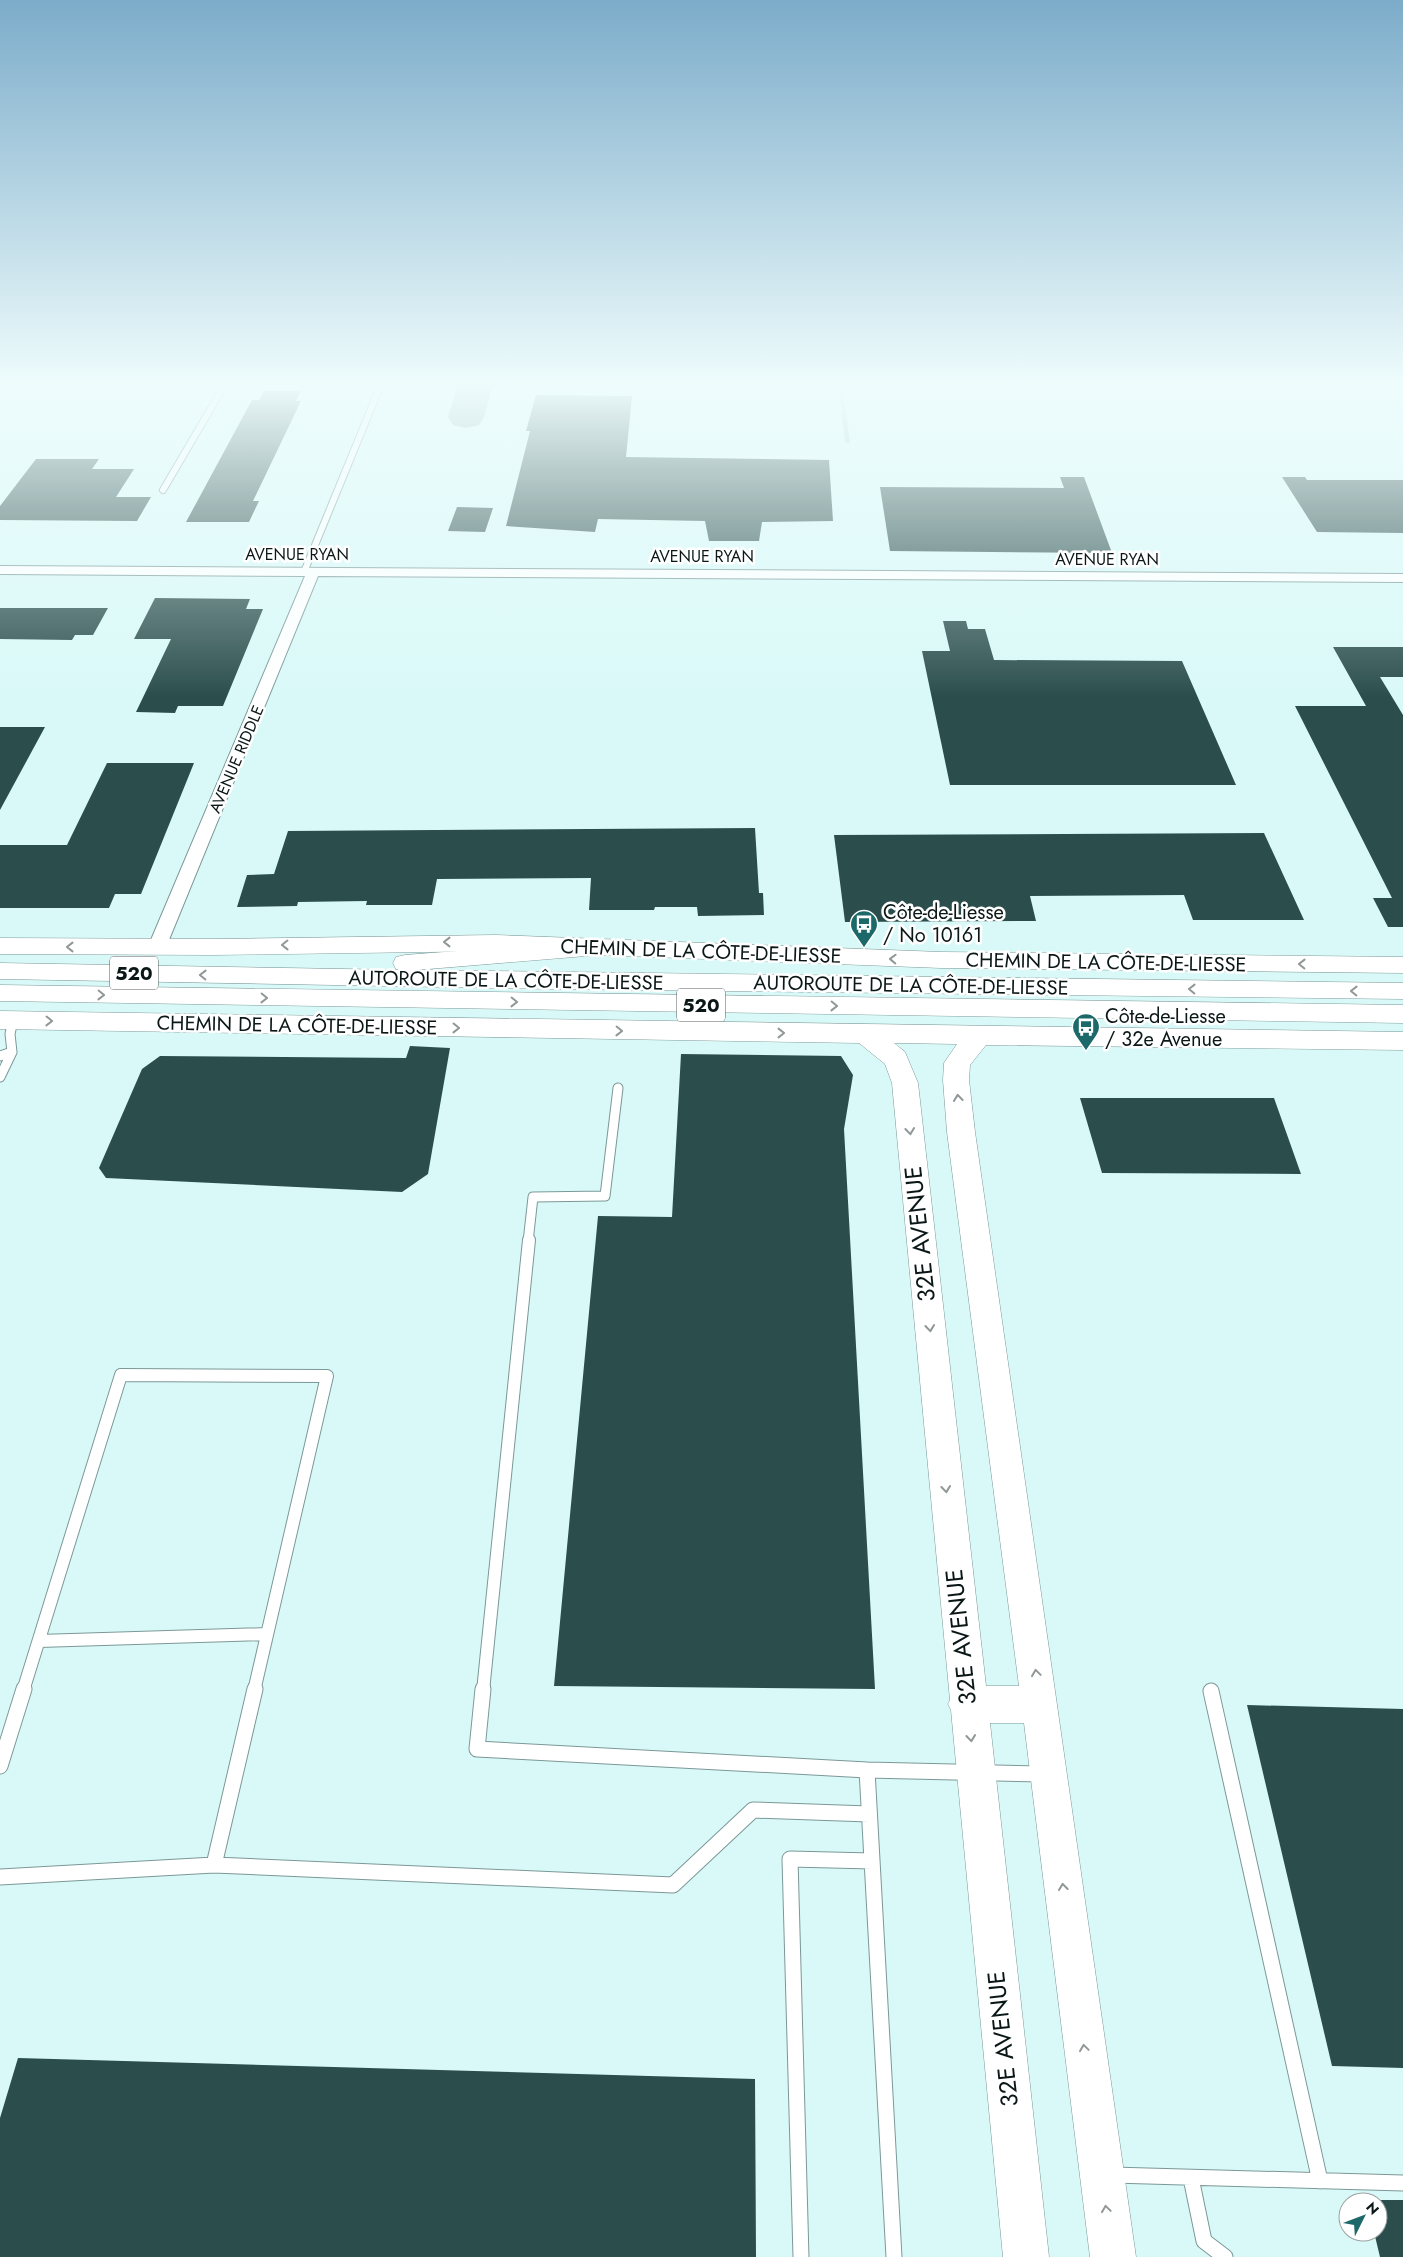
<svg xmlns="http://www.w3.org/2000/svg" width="1403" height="2257" font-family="Jost,sans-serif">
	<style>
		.green { fill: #b7d3d3 }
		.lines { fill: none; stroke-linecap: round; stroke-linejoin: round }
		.taxiway { fill: #8ba4a3; fill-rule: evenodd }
		.building { fill: #2b4e4d }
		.lane-far3-casing { stroke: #7b9897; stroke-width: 8 }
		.lane-far2-casing { stroke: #7b9897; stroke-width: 11 }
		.lane-far1-casing { stroke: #7b9897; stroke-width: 14 }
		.lane-casing { stroke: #7b9897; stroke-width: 17 }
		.street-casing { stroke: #7b9897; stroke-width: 2 }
		.secondary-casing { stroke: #7b9897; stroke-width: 1 }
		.highway-casing { stroke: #7b9897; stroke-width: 1 }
		.lane-far3 { stroke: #fff; stroke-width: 6 }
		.lane-far2 { stroke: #fff; stroke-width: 9 }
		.lane-far1 { stroke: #fff; stroke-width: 12 }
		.lane { stroke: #fff; stroke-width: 15 }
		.street { fill: #fff; fill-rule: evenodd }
		.secondary { fill: #fff; fill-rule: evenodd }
		.highway { fill: #fff; fill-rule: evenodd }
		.oneway { stroke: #919797 }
		.labels { text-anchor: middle; stroke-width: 5; stroke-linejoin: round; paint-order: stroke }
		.far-street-label { font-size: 16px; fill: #0b1717; stroke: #fff }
		.shield { fill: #fff; stroke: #545d5d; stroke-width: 1 }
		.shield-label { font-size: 19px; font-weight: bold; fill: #0b1717 }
		.poi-label { font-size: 20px; fill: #0b1717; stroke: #fff; text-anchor: start }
		.street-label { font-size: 20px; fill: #0b1717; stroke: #fff }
		.near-street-label { font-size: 24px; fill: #0b1717; stroke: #fff }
	</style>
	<rect width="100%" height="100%" fill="#d9f9f8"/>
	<path class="green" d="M838,381H842L850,443H845Z"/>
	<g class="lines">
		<path class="taxiway" d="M459,381H494L484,417L479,425L466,428L453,425L448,417Z"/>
	</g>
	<path class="building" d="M264,391H301L296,401H301L253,501H259L249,522H186L252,400H259Z
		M536,395L632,396L626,457L829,460L833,521L762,522L759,541H709L705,521L598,519L595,532L506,526L530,431H526Z
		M36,459H99L92,469H134L116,497H151L137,521L0,520V506Z
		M1060,477H1084L1112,553L890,551L880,487L1064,488Z
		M1282,477H1305L1307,480H1403V533L1317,532Z
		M457,507L493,508L485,532L448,531Z
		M155,598L250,599L246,609H263L223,706H178L175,713L136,712L171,639H134Z
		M0,608H108L93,635H75L72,640L0,639Z
		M943,621H966L968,629H985L994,660L1182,661L1236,785H950L922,651H950Z
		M1333,647H1403V677H1380L1403,715V927H1388L1373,898H1392L1295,706H1366Z
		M0,727H45L0,810Z
		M107,763H194L141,894H115L109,908H0V845H67Z
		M755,828L759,893H763L764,915L698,916L697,907H655L654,910H589L591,878L437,879L432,905H366L367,901L298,902L297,906L237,907L247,875L274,874L288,831Z
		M1264,833L1304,920H1193L1184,895L1030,896L1036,921L845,922L834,835Z
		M410,1046L450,1048L428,1174L402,1192L106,1178L99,1168L142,1069L160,1056L406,1058Z
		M681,1054L841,1056L853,1075L844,1129L875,1689L554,1686L598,1216L672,1217Z
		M1080,1098H1274L1301,1174L1102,1173Z
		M1247,1705L1403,1709V2068L1332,2066Z
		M18,2058L755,2079L756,2257H0V2118Z
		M1366,2200H1403V2257H1380L1374,2232H1378V2202H1366Z"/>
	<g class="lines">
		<g class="lane-far3-casing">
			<path id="lane-far3" d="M163,490L227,381
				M304,572L382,382L314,381"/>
		</g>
		<g class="lane-far2-casing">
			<path id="lane-far2" d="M0,1056L12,1052L10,1034L13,1020
				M0,1077L12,1052
				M528,1242L533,1197L605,1196L618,1088"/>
		</g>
		<g class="lane-far1-casing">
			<path id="lane-far1" d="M39,1641L267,1634
				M23,1691L121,1375L327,1376L254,1691
				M483,1691L529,1240"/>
		</g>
		<g class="lane-casing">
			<path id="lane" d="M483,1689L477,1749L867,1770
				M1211,1691L1320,2181
				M0,1766L24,1689
				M214,1865L255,1689
				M0,1877L214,1865L673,1885L753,1810L869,1814
				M1112,2175L1403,2183
				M1191,2178L1204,2241L1225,2257
				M801,2257L790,1859L872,1861
				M894,2257L867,1770L1043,1774"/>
		</g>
		<g class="street-casing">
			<path id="street" d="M0,566L1403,574V582L318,576L166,947L163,951H151L148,947L305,576L0,574Z"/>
		</g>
		<g class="secondary-casing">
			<path id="secondary" d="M496,935L941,952L1403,957V973L941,968L496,951L213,955L0,954V938L213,939Z
				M0,1011L1403,1032V1050L986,1045L970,1065L969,1080L975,1132L1136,2257H1090L1024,1723H990L1049,2257H1003L951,1710L948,1704L950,1700L892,1083L885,1064L859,1043L0,1029ZM894,1043L957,1044L944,1063L943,1080L947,1132L1019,1686H986L918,1083L905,1052Z"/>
		</g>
		<g class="highway-casing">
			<path id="highway" d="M601,940L610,942L613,948L610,954L416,970L1403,983V999L555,989L0,979V963L401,970L396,969L393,963L396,957L405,955Z
				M0,985L1403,1005V1023L0,1001Z"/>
		</g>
		<use href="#lane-far3" class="lane-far3"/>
		<use href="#lane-far2" class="lane-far2"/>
		<use href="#lane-far1" class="lane-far1"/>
		<use href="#lane" class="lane"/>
		<use href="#street" class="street"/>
		<use href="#secondary" class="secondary"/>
		<use href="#highway" class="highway"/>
	</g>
	<defs><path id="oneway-chevron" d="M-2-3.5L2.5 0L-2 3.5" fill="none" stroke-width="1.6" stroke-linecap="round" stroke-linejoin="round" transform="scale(1.25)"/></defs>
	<g class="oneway">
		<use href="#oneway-chevron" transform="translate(447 942) rotate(-180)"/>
		<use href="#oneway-chevron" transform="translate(285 945) rotate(179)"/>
		<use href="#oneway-chevron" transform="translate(70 947) rotate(180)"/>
		<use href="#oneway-chevron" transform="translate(893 959) rotate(-178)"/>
		<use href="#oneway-chevron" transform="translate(1302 964) rotate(-179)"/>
		<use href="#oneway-chevron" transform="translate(203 975) rotate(-179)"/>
		<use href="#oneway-chevron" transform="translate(1192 989) rotate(-179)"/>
		<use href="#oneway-chevron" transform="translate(1354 991) rotate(-179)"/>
		<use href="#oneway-chevron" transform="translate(101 995) rotate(1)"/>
		<use href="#oneway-chevron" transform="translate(264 998) rotate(1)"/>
		<use href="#oneway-chevron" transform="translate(514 1002) rotate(1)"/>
		<use href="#oneway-chevron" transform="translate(834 1006) rotate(1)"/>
		<use href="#oneway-chevron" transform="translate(49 1021) rotate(1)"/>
		<use href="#oneway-chevron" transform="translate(456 1028) rotate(1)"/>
		<use href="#oneway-chevron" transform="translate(619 1031) rotate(1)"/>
		<use href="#oneway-chevron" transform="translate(781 1033)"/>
		<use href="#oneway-chevron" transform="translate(958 1098) rotate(-96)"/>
		<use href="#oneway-chevron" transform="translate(910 1131) rotate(84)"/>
		<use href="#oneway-chevron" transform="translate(930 1328) rotate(84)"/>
		<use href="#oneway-chevron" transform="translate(946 1489) rotate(84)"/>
		<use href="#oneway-chevron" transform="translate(1036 1673) rotate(-98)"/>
		<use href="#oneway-chevron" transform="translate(971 1738) rotate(84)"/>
		<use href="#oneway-chevron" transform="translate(1063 1887) rotate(-97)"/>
		<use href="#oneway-chevron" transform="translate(1084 2048) rotate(-98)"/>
		<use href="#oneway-chevron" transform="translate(1106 2209) rotate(-98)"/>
	</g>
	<linearGradient id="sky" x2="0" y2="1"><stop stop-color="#7cacca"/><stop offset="0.55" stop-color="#eefcfc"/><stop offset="1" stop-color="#eefcfc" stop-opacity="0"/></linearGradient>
	<rect width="1403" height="697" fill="url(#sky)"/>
	<defs>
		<g id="bus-pin" transform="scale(1.4375)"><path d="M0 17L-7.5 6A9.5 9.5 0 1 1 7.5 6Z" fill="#1c6969" stroke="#fff"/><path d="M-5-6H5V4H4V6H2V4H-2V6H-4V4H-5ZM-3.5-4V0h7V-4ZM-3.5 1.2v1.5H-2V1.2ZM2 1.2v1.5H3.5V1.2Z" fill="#fff"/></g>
	</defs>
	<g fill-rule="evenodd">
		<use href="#bus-pin" x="864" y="924"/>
		<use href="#bus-pin" x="1086" y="1027"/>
	</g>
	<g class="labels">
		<g class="far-street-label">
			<text x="297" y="560">AVENUE RYAN</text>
			<text x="702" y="562">AVENUE RYAN</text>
			<text x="1107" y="565">AVENUE RYAN</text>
			<text transform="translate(236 759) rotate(-67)" y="6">AVENUE RIDDLE</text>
		</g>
		<g class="shield">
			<rect x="110" y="956.5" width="48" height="33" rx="4"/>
			<rect x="677" y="988.5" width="48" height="33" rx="4"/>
		</g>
		<g class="shield-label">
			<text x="134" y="980">520</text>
			<text x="701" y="1012">520</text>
		</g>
		<g class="poi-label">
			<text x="883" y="919">Côte-de-Liesse<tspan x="883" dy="23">/ No 10161</tspan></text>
			<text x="1105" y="1023">Côte-de-Liesse<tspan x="1105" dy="23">/ 32e Avenue</tspan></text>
		</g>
		<g class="street-label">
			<text transform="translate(701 951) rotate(2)" y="7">CHEMIN DE LA CÔTE-DE-LIESSE</text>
			<text transform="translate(1106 962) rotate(1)" y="7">CHEMIN DE LA CÔTE-DE-LIESSE</text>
			<text transform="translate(506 980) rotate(1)" y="7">AUTOROUTE DE LA CÔTE-DE-LIESSE</text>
			<text transform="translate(911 985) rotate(1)" y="7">AUTOROUTE DE LA CÔTE-DE-LIESSE</text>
			<text transform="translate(297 1025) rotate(1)" y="7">CHEMIN DE LA CÔTE-DE-LIESSE</text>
		</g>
		<g class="near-street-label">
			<text transform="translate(920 1234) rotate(-96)" y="8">32E AVENUE</text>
			<text transform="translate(961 1637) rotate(-96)" y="8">32E AVENUE</text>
			<text transform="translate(1003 2039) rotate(-96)" y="8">32E AVENUE</text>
		</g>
	</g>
	<g transform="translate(1363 2217) rotate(48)"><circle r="24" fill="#ffffff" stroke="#9da2a2"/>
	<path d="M0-4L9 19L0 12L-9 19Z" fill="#1c6969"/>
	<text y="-8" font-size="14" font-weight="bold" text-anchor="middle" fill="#0b1717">N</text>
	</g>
</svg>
